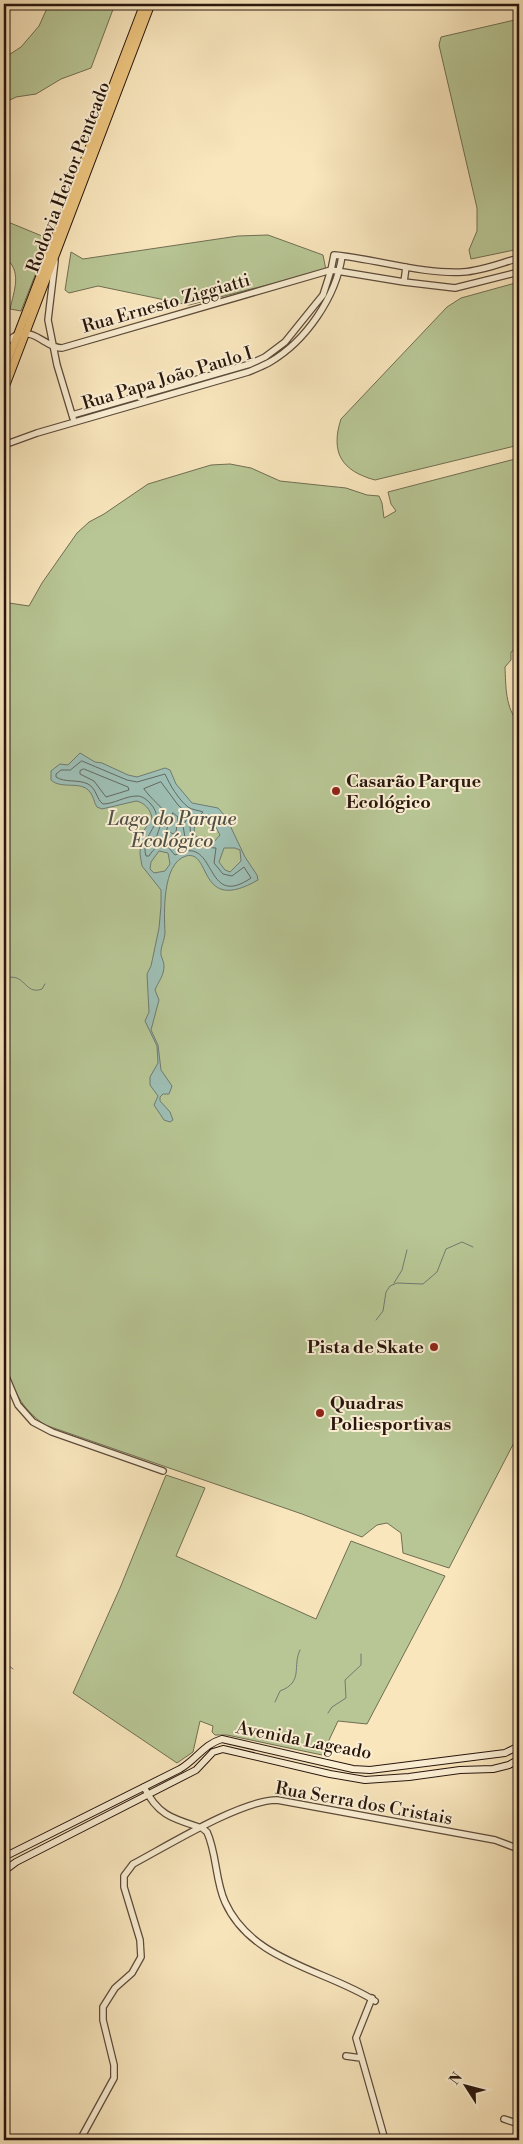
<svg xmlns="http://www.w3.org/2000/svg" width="523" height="2144" font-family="'Libre Bodoni',serif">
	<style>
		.green { fill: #b8c695; stroke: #706e52 }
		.water { fill: #9ebfb5; stroke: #6f7b72; fill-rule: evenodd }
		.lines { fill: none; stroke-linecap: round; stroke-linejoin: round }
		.shore { stroke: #636a62; stroke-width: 1 }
		.stream { stroke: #6f7b72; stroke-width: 1 }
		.tertiary-casing { stroke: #5c4a3a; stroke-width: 8 }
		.secondary-casing { stroke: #28160e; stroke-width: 8 }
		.primary-casing { stroke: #28160e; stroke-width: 9 }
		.tertiary { stroke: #fbefd4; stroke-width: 5.5 }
		.secondary { stroke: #fbefd4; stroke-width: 6 }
		.primary { stroke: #ecc37e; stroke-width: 7 }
		.poi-dot { fill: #8f2418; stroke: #fbefd4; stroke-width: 2 }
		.labels { text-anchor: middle; stroke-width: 4; stroke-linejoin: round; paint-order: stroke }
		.street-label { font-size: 18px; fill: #28160e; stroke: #fbefd4 }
		.poi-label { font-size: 18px; font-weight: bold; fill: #28160e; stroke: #fbefd4; text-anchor: start }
		.water-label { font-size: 19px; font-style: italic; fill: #515148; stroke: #fbefd4 }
	</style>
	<rect width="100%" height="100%" fill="#f9e6bd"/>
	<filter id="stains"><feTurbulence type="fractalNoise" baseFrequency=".004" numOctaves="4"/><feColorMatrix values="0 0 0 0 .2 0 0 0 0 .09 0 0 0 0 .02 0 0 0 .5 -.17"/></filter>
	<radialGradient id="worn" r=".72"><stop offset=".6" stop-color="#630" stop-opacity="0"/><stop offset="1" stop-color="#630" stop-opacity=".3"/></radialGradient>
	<path class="green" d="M49,4H115L91,68L61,79L36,94L16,97L4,103V58L21,47L39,26Z
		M519,19V249L471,259L469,250L477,231V208L439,45L441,37Z
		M8,222L42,236L47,245L21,311L10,309C14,291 23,270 4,257V226Z
		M268,235L323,255L326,270L189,305L98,286L69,293L65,290L71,252L83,259L238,236Z
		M519,282V445L375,480C342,471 330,453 341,419L447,307L461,298Z
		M519,458V646L511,652V660L505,667C506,687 505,707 519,724V1433L449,1568L403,1553L401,1533L387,1523L377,1525L362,1537L302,1514L45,1425C19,1407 15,1391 4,1363V609L9,603L29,606L42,583L77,533L89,522L104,514L148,484L211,465L230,464L251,468L280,481L346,488L367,495L379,496L382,503L384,518L396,511L391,504L388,492Z
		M166,1475L205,1488L176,1556L316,1619L351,1541L445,1576L367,1724L338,1721L322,1755L227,1735H215L212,1732L213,1726L200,1721L193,1752L177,1763L73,1693L120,1588Z"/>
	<path class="water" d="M80,753L95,762L102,763L128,775L137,777L165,768L170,770L176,784L192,803L218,808L226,817L245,857L257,875L258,880C197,915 212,849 186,856C162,863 164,914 165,932C165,940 160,947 161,955C162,959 164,962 164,966C164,976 158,982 155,990L159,1000L151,1030L158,1045L161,1070L172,1086L169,1094H163L160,1097V1101L170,1112L173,1120L170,1122L164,1120L154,1105L158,1096L150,1085V1077L158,1063L157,1046L145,1021L149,1012L147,974L151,966L159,928L161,906V890L142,866L140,854L141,835L152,818C151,810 144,802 136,801L102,809L97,807C94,803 94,797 90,792C81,780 62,790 51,780V771L60,764L68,765ZM209,820L214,824L220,835L213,843L204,842L195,835L194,828L202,821ZM224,848H235L240,850L241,861L230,872L225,870L219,862ZM159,851L168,853L170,864L165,871L154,873L150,869L151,862Z"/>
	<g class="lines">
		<path class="shore" d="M82,761L127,780L137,782L165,774C170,785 178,799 188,807C192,810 198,810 203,812L190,826L191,839L202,847L216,848L214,863L223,874L232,876L244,867L251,878C207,908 216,846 186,851C183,851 179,854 175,855L168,847C159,844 154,848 149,856H146C139,833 169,824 150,803C146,799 142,796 137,796C125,796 114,804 103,804C96,799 97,789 88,784C78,779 65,783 56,777V774L61,770H70Z
			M84,769L128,787L129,790L106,797L94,781L80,774V771Z
			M161,782L178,805L189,815L183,826L186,843L179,847L169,840L156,838C169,802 163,814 144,789Z
			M173,813L178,817L176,832L173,834L167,830Z"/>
		<path class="stream" d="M4,979C25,970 24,996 42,989L45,984
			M394,1283L402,1270L407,1250
			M376,1320L383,1311L386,1292L390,1286L397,1283L423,1284L437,1272L446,1249L462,1242L473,1247
			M4,1662L13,1669
			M275,1702L280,1691C304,1682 292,1666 300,1650
			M328,1713L332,1707L346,1698L345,1680L361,1665V1654"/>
		<g class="tertiary-casing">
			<path id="tertiary" d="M55,261L48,320L57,365L73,418
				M404,282L406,267
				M4,344C8,341 12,337 17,335C35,328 46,348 62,348L331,270L404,282L455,288L519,272
				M72,415L250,364L265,357L285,342L310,311L323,295L331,270L334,255C377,259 420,274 463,272C482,271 501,263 519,258
				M4,445L37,433L248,372C255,369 263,366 270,362C306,341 336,297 342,256
				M4,1372L18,1405L33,1422L52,1432L163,1471
				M144,1787C158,1816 174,1819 202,1828L207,1832C217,1854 215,1880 225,1902C252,1962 325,1969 375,2001
				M372,1998L356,2038L385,2140
				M346,2056L361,2058
				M504,2119L519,2124
				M80,2140L114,2078V2065L103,2020V2007L115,1988L132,1973L141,1957L140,1940L124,1887V1876L133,1864C167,1846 241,1800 277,1800L495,1840L519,1849"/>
		</g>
		<g class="secondary-casing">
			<path id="secondary" d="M4,1857L180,1769C196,1760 204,1744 222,1739L353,1769L370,1770L505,1753L519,1746
				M4,1871L16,1862L196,1770L213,1752L223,1749L330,1774L365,1780L409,1777L460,1770L493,1769L509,1765L519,1759"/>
		</g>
		<g class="primary-casing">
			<path id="primary" d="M4,370L144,4
				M4,390L151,4"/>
		</g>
		<use href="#tertiary" class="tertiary"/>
		<use href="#secondary" class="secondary"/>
		<use href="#primary" class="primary"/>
	</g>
	<g class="poi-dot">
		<circle cx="336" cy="791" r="5"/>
		<circle cx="434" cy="1347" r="5"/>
		<circle cx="320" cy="1413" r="5"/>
	</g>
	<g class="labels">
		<g class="street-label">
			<text transform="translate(68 177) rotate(-69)" y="6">Rodovia Heitor Penteado</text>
			<text transform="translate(166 303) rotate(-16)" y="6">Rua Ernesto Ziggiatti</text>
			<text transform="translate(167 378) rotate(-17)" y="6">Rua Papa João Paulo I</text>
			<text transform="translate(304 1740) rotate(11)" y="6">Avenida Lageado</text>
			<text transform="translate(364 1803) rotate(10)" y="6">Rua Serra dos Cristais</text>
		</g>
		<g class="poi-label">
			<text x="346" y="787">Casarão Parque<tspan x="346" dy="21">Ecológico</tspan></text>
			<text x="424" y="1353" text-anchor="end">Pista de Skate</text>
			<text x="330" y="1409">Quadras<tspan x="330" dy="21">Poliesportivas</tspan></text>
		</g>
		<g class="water-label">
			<text x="172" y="825">Lago do Parque<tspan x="172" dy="22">Ecológico</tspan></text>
		</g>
	</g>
	<rect width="523" height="2144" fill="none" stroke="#f9e6bd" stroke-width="20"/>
	<rect x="5" y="5" width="513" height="2134" fill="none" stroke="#28160e" stroke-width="2.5"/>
	<rect x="10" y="10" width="503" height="2124" fill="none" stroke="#28160e"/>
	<g transform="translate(466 2086) rotate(306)" stroke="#fbefd4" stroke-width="4" paint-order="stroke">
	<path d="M0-4L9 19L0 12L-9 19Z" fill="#28160e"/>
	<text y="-8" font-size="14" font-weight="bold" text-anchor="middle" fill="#28160e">N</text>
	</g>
	<rect width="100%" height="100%" filter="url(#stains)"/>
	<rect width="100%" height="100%" fill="url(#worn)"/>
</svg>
